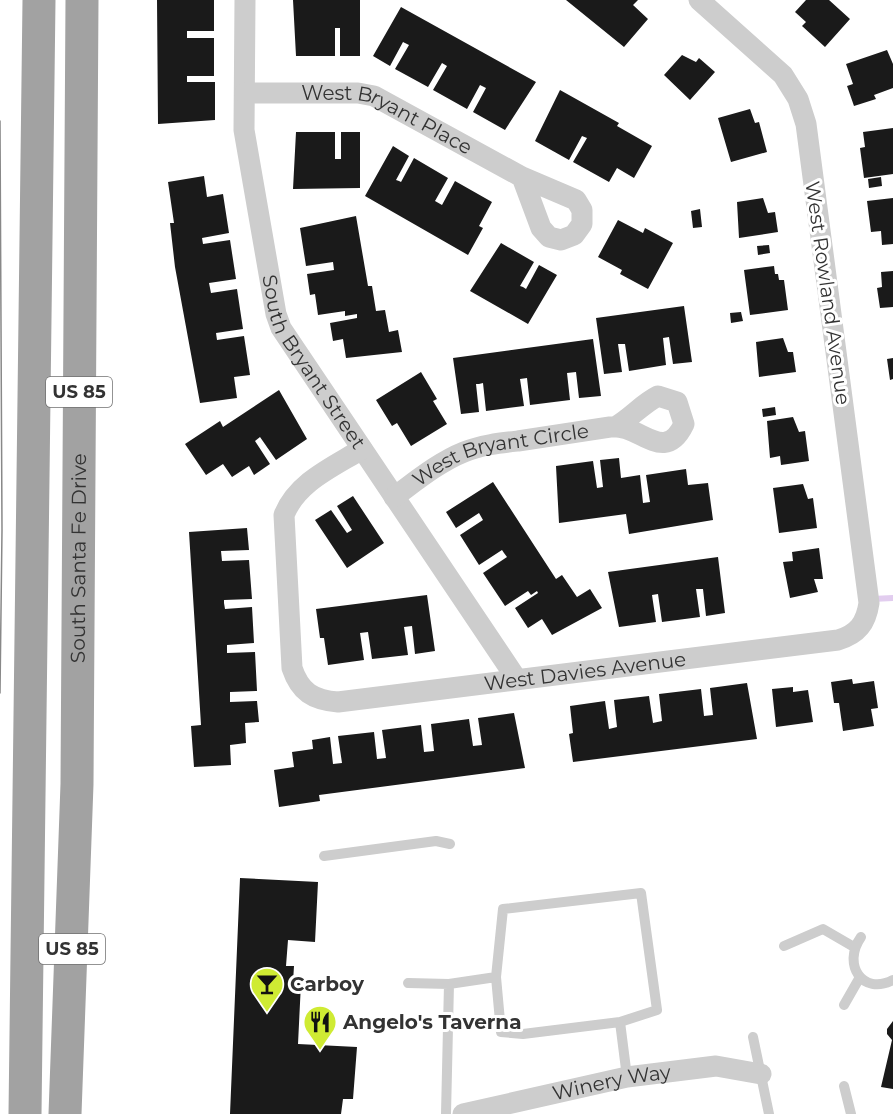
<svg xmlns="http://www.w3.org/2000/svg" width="893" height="1114" font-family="Montserrat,sans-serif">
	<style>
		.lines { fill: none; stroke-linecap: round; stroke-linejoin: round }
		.stream { stroke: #e2cdef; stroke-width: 6 }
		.building { fill: #1a1a1a }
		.service { stroke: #cdcdcd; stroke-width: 10 }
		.minor { stroke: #cdcdcd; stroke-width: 21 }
		.trunk { stroke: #a2a2a2; stroke-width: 33 }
		.tram { stroke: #888; stroke-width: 1.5 }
		.labels { text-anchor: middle; stroke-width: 6; stroke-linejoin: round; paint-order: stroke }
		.shield { fill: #fff; stroke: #707070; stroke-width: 1.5 }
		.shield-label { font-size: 18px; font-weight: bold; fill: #333 }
		.street-label { font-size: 20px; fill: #333; stroke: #fff }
		.poi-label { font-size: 20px; font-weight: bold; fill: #333; stroke: #fff; text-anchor: start }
	</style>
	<rect width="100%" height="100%" fill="#fff"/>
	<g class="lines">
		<path class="stream" d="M872,599L893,598"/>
	</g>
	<path class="building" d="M157,0H214V31H187V38H214V76H187V82H215V120L158,124Z
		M293,0H360V56H340V28H335V56H296Z
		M566,0H638L633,5L648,19L624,47Z
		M806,0H829L850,19L825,47L802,26L806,22L795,12Z
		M401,7L536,82L505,130L473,112L486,88L480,85L467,109L433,90L447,66L442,63L428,87L395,69L409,45L403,42L390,66L373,56Z
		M887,50L893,64V88L874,95L876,99L854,106L847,86L853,84L846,64Z
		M682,55L696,62L699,58L715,72L690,100L664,75Z
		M560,90L619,123L617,126L652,146L634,178L617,168L609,182L573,162L587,138L582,136L569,160L535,141Z
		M750,109L755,123L759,122L767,152L731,162L718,118Z
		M893,128V174L864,178L860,148L865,147L863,132Z
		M296,132H335V159H341V132H360V188L293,189Z
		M393,146L409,156L396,180L399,181L401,182L414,158L448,178L435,201L442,205L455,181L492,202L479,226L483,228L468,255L365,196Z
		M204,176L207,197L223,194L229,233L202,238L203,244L230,240L236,279L209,283L211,293L237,289L243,329L216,333L217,340L244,336L250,375L234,377L237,398L200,403L175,267L170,223H174L168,182Z
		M881,177L882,186L869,188L868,179Z
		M763,198L768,213L775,212L778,232L739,238L737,202Z
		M893,198V244L882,245L881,231L871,232L867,201Z
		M700,209L702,227L693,228L691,211Z
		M356,216L368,286H372L376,311L385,310L389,332L398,330L402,352L346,358L343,339L333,341L330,323L357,318V314L345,316V311L318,315L315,294L310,295L307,274L334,270L333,262L306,266L300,228Z
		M618,220L643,233L645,228L673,243L648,289L620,274L622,270L598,257Z
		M501,243L534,262L520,286L523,287L526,289L539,265L557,275L528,324L470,291Z
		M769,245L770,253L758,255L757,246Z
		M774,266L775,274H778L779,280H784L788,310L750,315L744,270Z
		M893,271V307L880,308L877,288L882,287L881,272Z
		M684,306L692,362L673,364L669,337L663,338L666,365L629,371L625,344H618L622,372L604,374L596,318Z
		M741,312L743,321L731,323L730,313Z
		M783,338L788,352H793L796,372L759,377L756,342Z
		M593,339L601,396L579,398L576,372L567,373L570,400L530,405L527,378L520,379L524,406L486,411L483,383L479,384H476L479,412L461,414L453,358Z
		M893,358V379L890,380L887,359Z
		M421,372L437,399L433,401L447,424L411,446L397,423L392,426L376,400Z
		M279,390L307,439L276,460L260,437L255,441L270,464L254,475L249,466L232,477L223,464L206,475L185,444L220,421L223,427Z
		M775,407L776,415L763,417L762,409Z
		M793,417L799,432L805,431L809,461L781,465L780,456L770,458L767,421Z
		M619,458L621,478L640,475L643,503L650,502L646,475L686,469L688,485L708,483L713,520L629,534L626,514L559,523L556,466L593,461L597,488L603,487L600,460Z
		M493,482L556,579L562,575L577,597L590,589L602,608L552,635L542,619L528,628L515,608L538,593L537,591L531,595L528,591L505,606L483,573L507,557L504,553L502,550L479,565L460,535L483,520L479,513L456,528L446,512Z
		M803,484L808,499L813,498L817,528L779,533L773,488Z
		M353,496L384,543L347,568L315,520L331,510L347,533L352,530L337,506Z
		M247,528L249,550L221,551L222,561L249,560L252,599L224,600V603L225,609L252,607L254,643L227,645V653L255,652L257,691L230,692V702L257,701L259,722L245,723L246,743L230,745L231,765L194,767L191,726L201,725L189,532Z
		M819,548L823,579H814L818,592L790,598L783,562L793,561L792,552Z
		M718,557L725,613L706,616L703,589H696L700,617L662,622L658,594L652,595L656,622L619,627L608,572Z
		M427,595L435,651L415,654L412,626L404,627L408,655L372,659L368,632L360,633L364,660L328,665L324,638H320L316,609Z
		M852,679L853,684L874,681L878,708L871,709L874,726L843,731L839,703H834L831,682Z
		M747,683L757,739L573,762L569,734L573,733L570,706L605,701L609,729L617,727L614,700L649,696L653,723L662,721L659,694L701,689L704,716L713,715L710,688Z
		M793,687V692L808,690L813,722L776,727L772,689Z
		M514,713L525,768L319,795L320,801L279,807L274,770L294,767L292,752L313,749L312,740L330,737L333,764L342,763L338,736L374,732L377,759L386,758L382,730L421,725L424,752L434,751L431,724L469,719L473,746L482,745L478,718Z
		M240,878L318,882L315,942L288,940L286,966H294L293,982L301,983L298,1044L357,1047L353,1099H343L341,1114H230Z
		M893,1021V1089L881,1087L892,1040L887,1034V1029Z"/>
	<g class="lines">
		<path class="service" d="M324,856L436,841L450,844
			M861,937C842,964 862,996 893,980
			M784,946L823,929L854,947
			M496,977L501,1032L523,1034L620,1022
			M408,983L449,984L496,977L503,909L641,893L657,1010L620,1022L627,1077
			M844,1005L860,977
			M753,1037L769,1114
			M844,1086L851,1114
			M446,1114L449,984"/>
		<g class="minor">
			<path id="s1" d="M245,0L244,130L276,314L281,328L516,678"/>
			<path id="s2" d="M245,93H358L374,96L522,177L576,200L582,210V224L574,235L561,240L549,237L541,228L522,177"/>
			<path id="s3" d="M362,449C333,467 297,482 284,515L292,668C300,692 313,700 338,702L838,640C858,634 866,623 869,603L806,124L798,99L783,75L699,0"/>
			<path id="s4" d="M394,497C416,481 439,462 464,452C481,445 500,443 518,441C549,436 579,432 610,427C640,423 664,466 684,424L677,402L658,396C642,404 631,418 615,427"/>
			<path id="s5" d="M463,1114L627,1077L716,1066L761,1074"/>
		</g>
		<g class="trunk">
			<path d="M25,1114L39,0"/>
			<path id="s6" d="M65,1114L77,784L82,0"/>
		</g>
		<path class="tram" d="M0,121L2,530L0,693"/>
	</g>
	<defs>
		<g id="bar-pin" transform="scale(1.725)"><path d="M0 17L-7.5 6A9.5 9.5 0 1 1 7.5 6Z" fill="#cfeb33" stroke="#fff"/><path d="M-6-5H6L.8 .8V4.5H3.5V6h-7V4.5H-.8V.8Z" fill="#111"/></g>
		<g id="restaurant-pin" transform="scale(1.725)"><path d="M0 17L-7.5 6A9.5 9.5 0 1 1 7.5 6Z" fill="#cfeb33" stroke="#fff"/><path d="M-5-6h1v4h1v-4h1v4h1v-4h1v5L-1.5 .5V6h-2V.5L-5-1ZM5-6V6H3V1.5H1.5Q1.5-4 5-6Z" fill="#111"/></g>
	</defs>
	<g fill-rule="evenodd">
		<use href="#bar-pin" x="267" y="984"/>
		<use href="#restaurant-pin" x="320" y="1022"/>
	</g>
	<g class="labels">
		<g class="shield">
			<rect x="46" y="377" width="66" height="30" rx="4.5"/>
			<rect x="39" y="934" width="66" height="30" rx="4.5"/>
		</g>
		<g class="shield-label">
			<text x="79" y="398">US 85</text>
			<text x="72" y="955">US 85</text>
		</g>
		<g class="street-label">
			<text dy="7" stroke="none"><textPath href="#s2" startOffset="148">West Bryant Place</textPath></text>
			<text transform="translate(828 293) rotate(82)" y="7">West Rowland Avenue</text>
			<text dy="7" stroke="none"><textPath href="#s1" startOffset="376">South Bryant Street</textPath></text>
			<text dy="7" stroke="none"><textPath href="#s4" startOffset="118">West Bryant Circle</textPath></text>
			<text dy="7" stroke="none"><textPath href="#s6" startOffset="556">South Santa Fe Drive</textPath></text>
			<text dy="7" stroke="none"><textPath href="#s3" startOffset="568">West Davies Avenue</textPath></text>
			<text dy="7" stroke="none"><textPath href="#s5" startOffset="152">Winery Way</textPath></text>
		</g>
		<g class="poi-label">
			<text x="290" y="991">Carboy</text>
			<text x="343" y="1029">Angelo's Taverna</text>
		</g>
	</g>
</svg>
